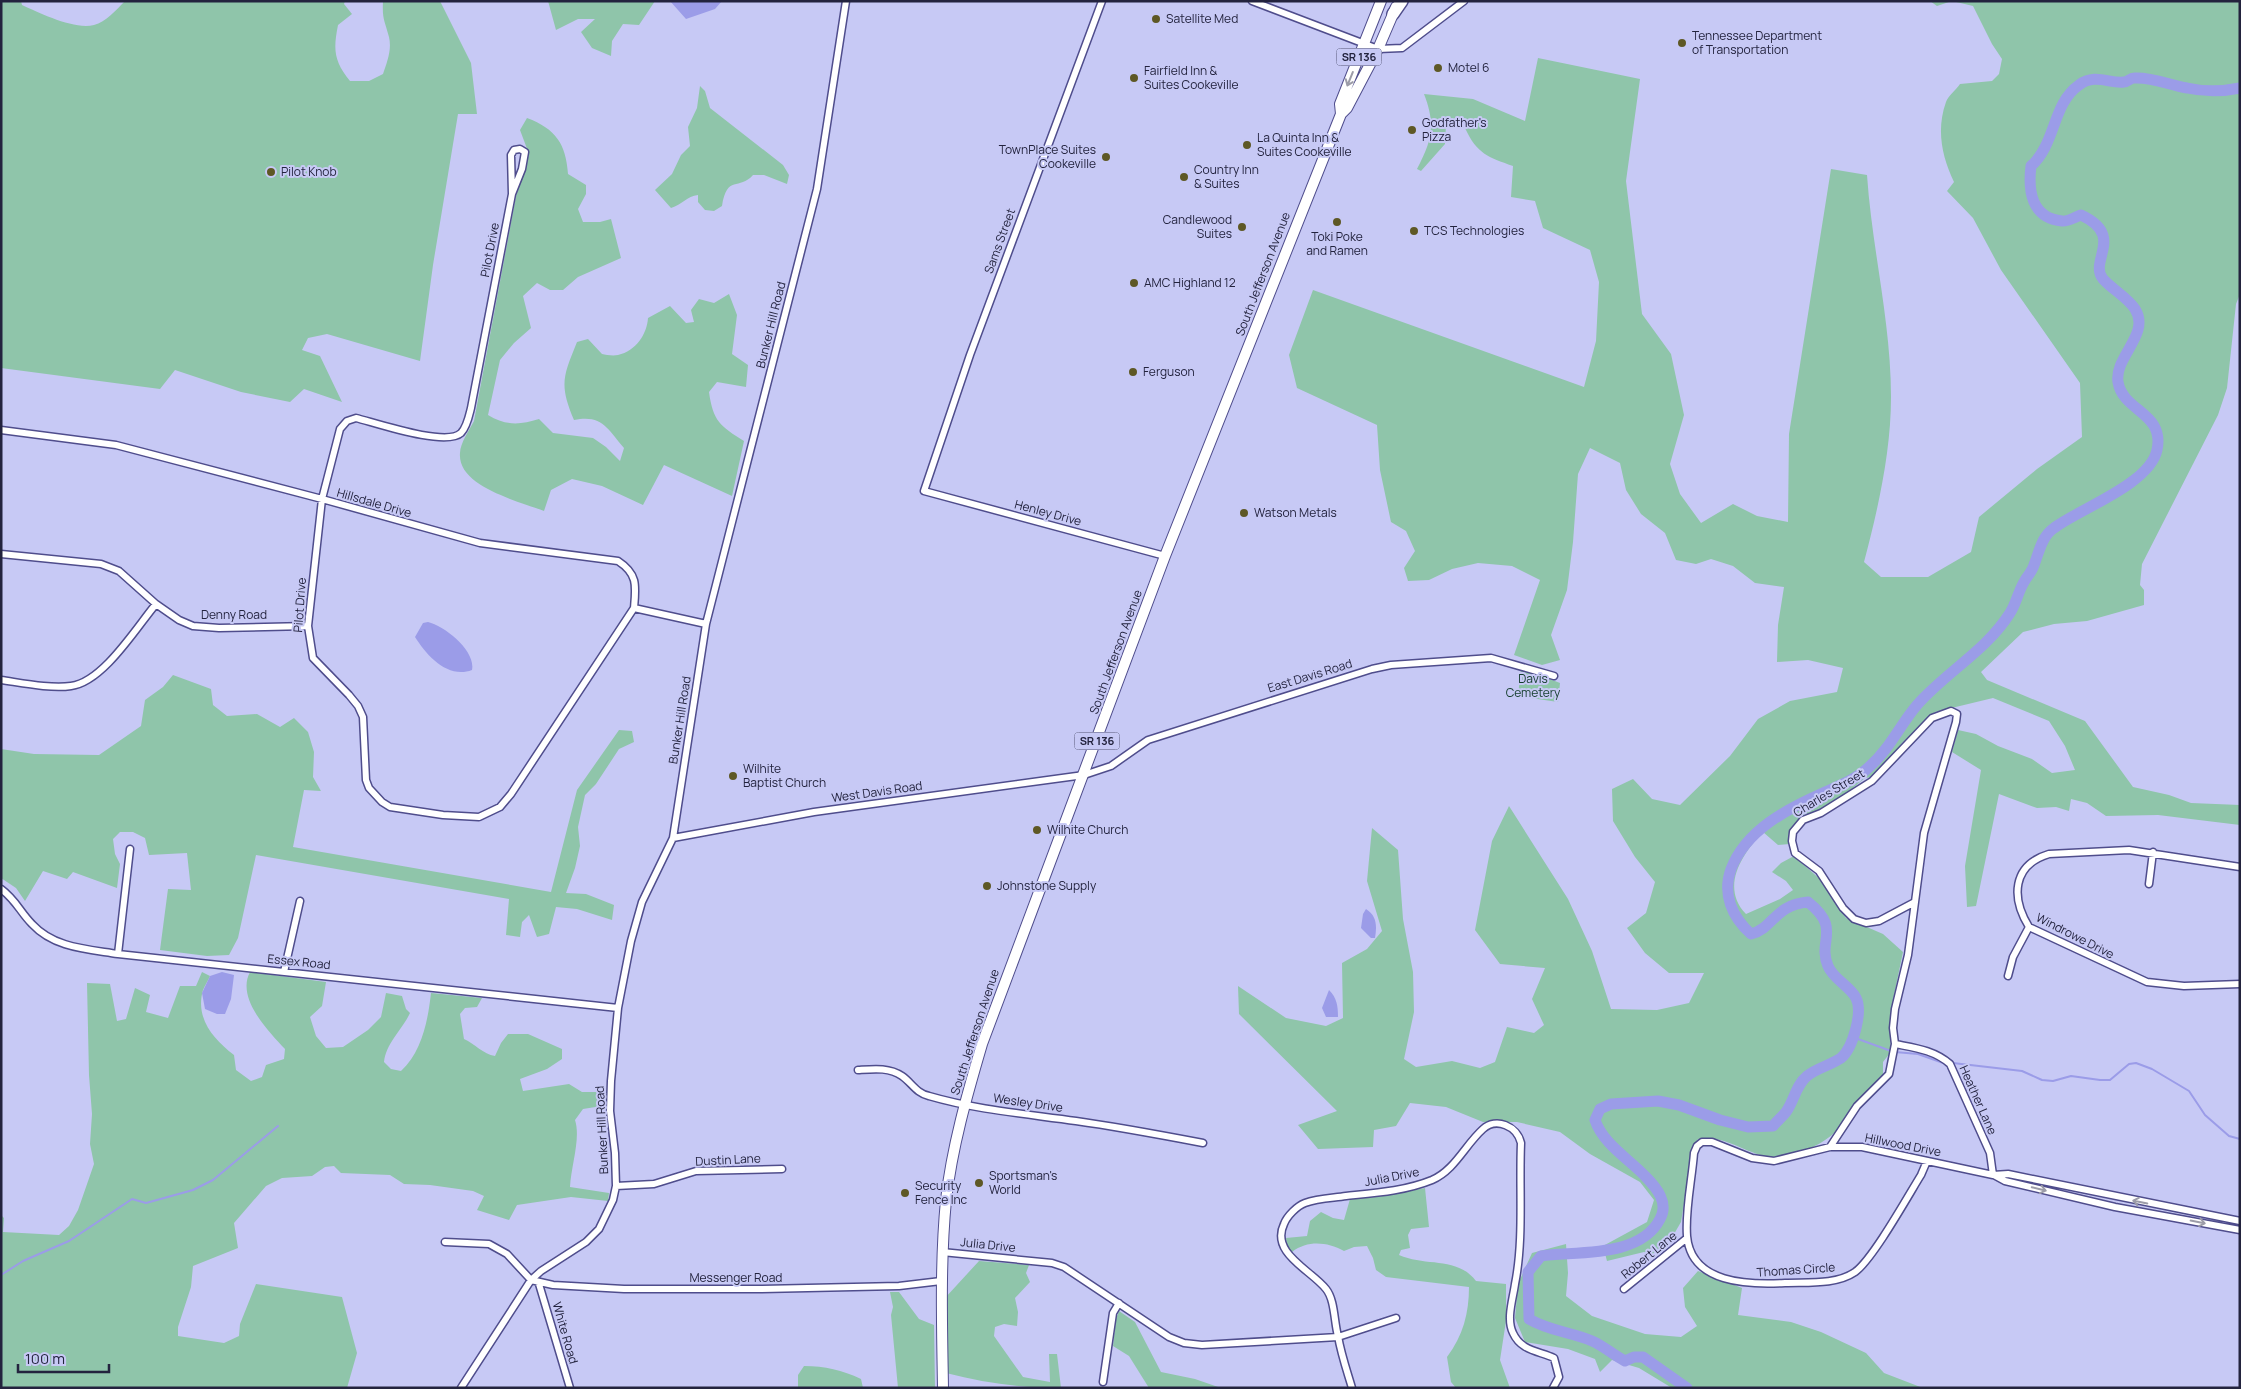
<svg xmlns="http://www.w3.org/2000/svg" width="2241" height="1389" font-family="Manrope,sans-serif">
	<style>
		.green { fill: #8fc5aa }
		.water { fill: #9b9ce8 }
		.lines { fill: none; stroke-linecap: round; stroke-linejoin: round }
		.stream { stroke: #9b9ce8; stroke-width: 2 }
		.river { stroke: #9b9ce8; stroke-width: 11 }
		.street-casing { stroke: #4f4d8c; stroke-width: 9 }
		.primary-casing { stroke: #4f4d8c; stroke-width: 12 }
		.highway-casing { stroke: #4f4d8c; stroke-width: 14 }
		.street { stroke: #fff; stroke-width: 6 }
		.primary { stroke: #fff; stroke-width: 10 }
		.highway { stroke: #fff; stroke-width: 11 }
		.oneway { stroke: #9c9ca8 }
		.poi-dot { fill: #5e5825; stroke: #c7c9f5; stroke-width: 2 }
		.labels { text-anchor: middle; stroke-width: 4; stroke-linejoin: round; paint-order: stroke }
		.shield { fill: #c7c9f5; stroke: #545575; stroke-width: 1 }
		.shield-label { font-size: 11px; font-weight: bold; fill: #23233e }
		.poi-label { font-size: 12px; fill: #23233e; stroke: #c7c9f5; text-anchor: start }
		.street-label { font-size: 12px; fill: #23233e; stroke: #c7c9f5 }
		.park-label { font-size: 12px; fill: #133c2b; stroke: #c7c9f5 }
	</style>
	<rect width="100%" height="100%" fill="#c7c9f5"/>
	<path class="green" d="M1,1H21L22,5C40,13 74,30 94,25C106,22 116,10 125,1H345L344,4L352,14L338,25C333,50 334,61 350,81H369L383,74C387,62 392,50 389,37C385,21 382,20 383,1H440L471,63L477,114H458L433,265L420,361L327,334L308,338L302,350L320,356L342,402L304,389L290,402L241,392L175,370L160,389L1,368Z
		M548,1H655L639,25L623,24L612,41L611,56L592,48L581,32L595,19H578L556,30Z
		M1930,1H2240V294L2236,304L2227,388L2218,415L2142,564L2140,585L2144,590V605L2087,621L2054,624L2023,632L1981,672L1987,680L2085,721L2133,787L2169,795L2191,803L2240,805V825L2158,815L2106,816L2087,803L2071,799L2069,811L2056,807L2037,808L1999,794L1976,906L1967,907L1965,866L1981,770L1952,752L1958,730L1976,734L1998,746L2032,759L2052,773L2075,770L2065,746L2049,721L1993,698L1935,712L1902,743L1890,761L1873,777L1865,778L1833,804L1793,825L1790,844L1778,845L1763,832C1742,854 1720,887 1746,914L1780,899L1793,890L1786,881L1772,872L1781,863L1794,856L1822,881L1846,918L1883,934L1903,952L1893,1000L1890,1053L1883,1062V1079C1874,1086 1864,1092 1857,1101C1848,1112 1842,1126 1832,1135C1815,1149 1785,1161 1764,1156C1740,1150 1723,1135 1698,1139L1693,1147L1681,1222L1670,1241L1652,1255L1644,1252L1607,1261L1603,1246L1647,1222L1654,1200L1640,1182L1590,1154L1560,1132L1517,1122H1483L1446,1107L1410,1103L1396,1126L1374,1130L1373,1147L1318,1149L1298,1125L1337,1111L1239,1014L1238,986L1286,1018L1326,1026L1343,1018L1342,963L1367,949L1382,931L1367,881L1372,828L1398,850L1403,919L1413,972L1414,1012L1404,1059L1416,1067L1452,1061L1480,1068L1495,1062L1507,1027L1534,1033L1544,1025L1532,999L1545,968L1500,964L1475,930L1492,841L1509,806L1568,899L1592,951L1611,1009L1657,1010L1689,1003L1704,973H1669L1645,953L1627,928L1646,913L1655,882L1635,857L1613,821L1612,789L1633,779L1652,799L1680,805L1730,756L1758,719L1790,701L1837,692L1843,668L1808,660L1777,662L1778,625L1784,587L1755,583L1733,566L1711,559L1696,564L1676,560L1665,533L1641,514L1626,490L1620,463L1590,448L1578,474L1573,542L1567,590L1551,635L1560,660L1542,665L1514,655L1540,580L1512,566L1478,563L1452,569L1429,580L1408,581L1404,568L1415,551L1406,531L1391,522L1380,470L1377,425L1297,388L1289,355L1313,290L1584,387L1596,341L1599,282L1590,250L1543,228L1535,201L1511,197L1513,166C1488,157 1477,154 1465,128L1446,125L1445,144L1421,171L1417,169C1432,140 1436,125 1424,94L1473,99L1525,121L1538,58L1640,79L1626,181L1642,314L1671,354L1684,415L1670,464L1680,494L1701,523L1733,504L1757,516L1788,522L1789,434L1831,169L1867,175C1872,249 1891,322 1891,397C1891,452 1878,509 1864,562L1881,577H1928L1971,552L1979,517L2037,469L2082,437L2080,383L2001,270L1973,218L1947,191L1954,182C1942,157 1936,130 1946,102C1948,96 1956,90 1960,84L1992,81L1999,74L2002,59L1992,44L1973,6L1952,1L1937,6Z
		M700,86L705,91L710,108L783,165L789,175L787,184L764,175H753C739,191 727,174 722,206L714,211L705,210L698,202V195C687,196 682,205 671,208L655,190L672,174L681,155L690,146L688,127L697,108Z
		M527,118C556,129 566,144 568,174L586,185V194L578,209L583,222H600L611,219L621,258L578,277L563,290H550L537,283L523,296L531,328L514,343L500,360L488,415C506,426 520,425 539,419L553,433L593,438L606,447L620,461L624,448C608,429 602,414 574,420C559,384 563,377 577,342L588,339L602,354C606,355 613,356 618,355C636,351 647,334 648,318L670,306L686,323L694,322L691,310L699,299L714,303L729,294L737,315L732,354L748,365L746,387L717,382L709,392C713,421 720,426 744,441L732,496L664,465L643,505L602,486L572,479L551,490L544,511C519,501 457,487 460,453C460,443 470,429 474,421L516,196L529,154L520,130Z
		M1521,668L1560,683L1558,702L1518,696Z
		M173,675L211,689L213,705L227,716L257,714L280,727L294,718L308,732L314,752L313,777L321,791L304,790L293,847L551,892L577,790L619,730L632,731L634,742L619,749L596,784L585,795L578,827L580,846L575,868L566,893L586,894L614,905L612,920L577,909L556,907L549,934L537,937L529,915L522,922L520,937L506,935L509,899L256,855L238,938L229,955L207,956L160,950L168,889L191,890L187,853L149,855L145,838L133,832H120L113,839L115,854L120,864L117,888L73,872L67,879L43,871L25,901L16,888L1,878V749L34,754L99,755L141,726L145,700L163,687Z
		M202,972L210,976C208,981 205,985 203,990C195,1018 213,1039 234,1055L236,1070L251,1081L262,1077L266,1065L284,1059L285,1049C268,1031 236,998 250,972L326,982L322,1006L310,1017L316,1036L326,1048L343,1047L368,1030L381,1017L386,993L402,996L406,1009L410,1013C402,1030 386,1043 384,1062L391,1069L401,1071C422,1052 428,1020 431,993L482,998L477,1007L465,1008L460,1014L464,1039C475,1044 483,1054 495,1056L501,1043L508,1034H528L562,1049V1059L547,1069L520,1079L523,1091L569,1084L582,1092H607L608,1105L583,1109L575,1120C581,1138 571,1166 570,1187L609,1193L608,1201L571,1197L517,1205L509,1220L477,1210L484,1196L473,1191L430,1185L404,1184L390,1175L341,1173L334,1166L325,1167L312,1176L282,1178L266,1186L234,1223L238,1248L193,1266L191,1287L178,1327V1336L224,1343L239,1336L240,1324L256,1284L342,1297L357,1353L347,1388H1V1215L4,1218L3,1232L59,1235L69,1226L78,1210L94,1164L90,1144L92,1114L89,1075L87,983L110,984L117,1021L126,1019L135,988L150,995L146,1012L168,1018L180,986H196Z
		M1425,1188L1429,1227L1411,1229L1408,1235L1410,1248L1401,1250L1399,1255C1426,1267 1457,1256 1476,1281L1506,1284V1321L1500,1360L1510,1388H1456L1451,1382L1447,1357C1463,1336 1469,1313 1469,1287L1386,1277L1376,1270L1373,1258L1367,1246L1354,1247L1344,1251C1327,1242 1308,1240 1292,1252L1287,1245L1286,1238L1307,1236L1310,1221L1321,1212L1333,1218L1344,1220L1350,1199L1377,1197Z
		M1566,1244L1568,1273L1566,1296L1592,1316L1645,1334L1681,1337L1697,1326L1685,1307L1683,1288L1698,1271L1742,1288L1738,1315L1791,1322L1821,1332L1866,1353L1884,1373L1923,1388H1672L1639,1368L1612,1360L1600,1372L1595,1359L1568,1349L1525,1342L1515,1318L1518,1284L1532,1253Z
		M979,1261L1029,1265L1026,1273L1030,1282L1015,1298L1018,1312L1017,1326L1004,1324L995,1327L994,1336L1023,1377L1050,1382L1049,1354H1057L1061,1388C1021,1388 984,1383 946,1373L945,1298Z
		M890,1292H899L919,1319L934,1325L935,1388H898L891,1315L893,1307Z
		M1119,1311L1135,1322L1161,1372L1195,1379L1221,1388H1149L1129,1356L1113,1346L1116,1319Z
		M804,1366C825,1366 842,1370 861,1379L863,1388L798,1387V1375Z"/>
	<path class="water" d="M670,1H722L715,9L686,19Z
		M428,622C445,626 476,651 472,670C448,679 427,656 415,637L423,623Z
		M1366,909C1377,916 1377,926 1375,938H1371L1361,928L1363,914Z
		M222,972L234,975L231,999L225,1014H217L205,1009L202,993L210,976Z
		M1329,990C1337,998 1338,1006 1338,1017H1326L1322,1008Z"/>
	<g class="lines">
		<path class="stream" d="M1852,1039H1858L1891,1051
			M1895,1052L1918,1054L1946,1064
			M1953,1063L2022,1071L2042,1080L2053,1081L2071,1076L2100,1080H2110L2129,1064L2136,1063L2152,1069L2189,1091L2205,1115L2229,1136L2240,1139
			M1,1275L23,1261L69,1241L132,1199L146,1203L193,1190L213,1180L278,1126"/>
		<path class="river" d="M1687,1388L1643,1357H1634L1625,1361C1613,1355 1604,1346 1592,1341C1571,1332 1549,1331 1529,1319L1528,1272L1541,1256C1577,1251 1640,1258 1660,1219C1669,1203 1657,1188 1645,1176C1629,1159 1603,1144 1595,1120L1600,1109L1611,1104L1658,1101L1679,1105L1720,1120L1748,1127L1773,1126C1777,1121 1782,1117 1786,1112C1794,1101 1796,1085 1807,1076C1817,1068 1831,1065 1841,1058C1853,1048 1863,1012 1856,998C1850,986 1833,979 1828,966C1817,940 1842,929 1808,902C1774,905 1774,928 1751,934C1732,917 1722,894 1731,869C1746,830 1787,809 1823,793C1838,786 1857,779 1869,767C1889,750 1900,725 1917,705C1946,672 1986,651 2010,613C2016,604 2018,592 2024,582C2027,576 2032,572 2034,565C2039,552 2042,536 2054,528C2079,509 2150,484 2157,450C2165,412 2123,412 2118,382C2114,357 2151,334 2135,309C2127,297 2113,290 2103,279C2088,261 2126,236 2081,215C2075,217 2067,222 2062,221C2031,218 2028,190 2031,166C2056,144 2052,104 2079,85C2095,73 2110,84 2124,82C2128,82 2130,78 2134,78C2153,77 2169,85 2187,88C2205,92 2221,92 2240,88"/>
		<g class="street-casing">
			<path id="street" d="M1102,1L970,355L924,491L1165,556
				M1252,1L1378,49L1402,48L1464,1
				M512,194L511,155L514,150L520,149L525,152L522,169L512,194L471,408C469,416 467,427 461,433C446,447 376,423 356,418L347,421L340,429L322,499L308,626L313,658L349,695L358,706L363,717L366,780L369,788L382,802L390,807L443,815L479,817L500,807L511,794L634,608
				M1,430L116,445L322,499L480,543L618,561C638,574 636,586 634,608L706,624
				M1,554L101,564L119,571L156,604L179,620L193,626L219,628L308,626
				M1,680C22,683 51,689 71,686C103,682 136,628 156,604
				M1951,711L1957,714L1956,722L1924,833L1915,902L1879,921L1866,923L1854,919L1843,908L1819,871L1795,853L1792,841L1793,832L1803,820L1821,813L1872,781L1932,718Z
				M673,838L814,812L1084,775L1111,766L1148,740L1372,669L1391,665L1491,658L1554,676
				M2240,867L2129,850L2049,854C2012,865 2011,898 2029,927L2147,982L2184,986L2240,984
				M2149,884L2153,852
				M1,889C16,900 20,912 32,924C54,948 87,949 118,954L618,1008
				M118,954L130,849
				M284,972L300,901
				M2008,976L2013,957L2029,927
				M1895,1044C1915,1048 1934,1050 1950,1064L1990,1153L1993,1175
				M858,1070C873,1069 889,1067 902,1076C912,1083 916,1093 929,1096C977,1110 1027,1114 1076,1121C1119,1127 1161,1135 1203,1143
				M1830,1147L1857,1106L1889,1074L1895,1044L1893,1028L1895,1009L1908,955L1915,902
				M1927,1161L1921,1175C1908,1196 1873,1259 1855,1272C1836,1285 1807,1282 1785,1283C1749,1285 1691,1284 1687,1236C1685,1209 1692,1180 1694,1153L1697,1146L1702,1142H1712L1752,1158L1774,1161L1830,1147H1862L1993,1175L2008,1174L2240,1221
				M1994,1175L2005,1181L2115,1207L2240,1230
				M616,1186L654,1184L696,1171L782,1169
				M445,1242L489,1244L507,1254L531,1280L553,1285L624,1289H759L899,1286L941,1281
				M942,1252L1052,1263L1064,1267L1169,1337L1184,1343L1202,1345L1338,1337L1396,1318
				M539,1284L570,1388
				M1624,1289L1687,1238
				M1103,1382L1113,1313L1119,1303
				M461,1388L531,1280L541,1271L586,1242L599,1229L613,1200L616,1186L615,1153L610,1111L611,1081L618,1008L631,941L642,902L673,838L706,624L817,189L846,1
				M1352,1388C1347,1371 1341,1354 1338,1336C1334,1322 1335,1300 1326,1289C1311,1270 1270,1253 1284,1224C1287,1216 1297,1206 1305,1203C1318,1198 1333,1198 1346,1196C1375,1193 1405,1191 1432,1180C1455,1170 1465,1145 1483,1129C1496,1117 1517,1126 1521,1143C1519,1189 1524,1239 1515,1284C1513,1299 1506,1319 1513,1333C1521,1351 1539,1351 1554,1358L1559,1377L1553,1388"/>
		</g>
		<g class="primary-casing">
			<path id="primary" d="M1341,114L1340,104L1381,1
				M943,1388C942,1325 940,1263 946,1200C952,1147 967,1095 982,1044L1165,556L1341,114L1347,108L1378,49L1396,7"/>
		</g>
		<g class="highway-casing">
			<path id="highway" d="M1393,14L1402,1"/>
		</g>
		<use href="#street" class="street"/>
		<use href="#primary" class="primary"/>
		<use href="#highway" class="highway"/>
	</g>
	<defs><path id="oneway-shaft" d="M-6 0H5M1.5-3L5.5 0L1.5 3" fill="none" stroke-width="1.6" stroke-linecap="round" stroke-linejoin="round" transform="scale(1.25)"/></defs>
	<g class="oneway">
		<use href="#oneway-shaft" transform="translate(1350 79) rotate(112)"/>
		<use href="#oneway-shaft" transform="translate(2039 1189) rotate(14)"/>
		<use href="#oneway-shaft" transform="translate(2140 1202) rotate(-169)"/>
		<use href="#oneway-shaft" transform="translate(2198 1222) rotate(11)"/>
	</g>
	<g class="poi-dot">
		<circle cx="1156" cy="19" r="5"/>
		<circle cx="1682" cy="43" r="5"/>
		<circle cx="1438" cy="68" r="5"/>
		<circle cx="1134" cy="78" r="5"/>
		<circle cx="1412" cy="130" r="5"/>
		<circle cx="1247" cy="145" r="5"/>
		<circle cx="1106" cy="157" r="5"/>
		<circle cx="271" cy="172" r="5"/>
		<circle cx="1184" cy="177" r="5"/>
		<circle cx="1337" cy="222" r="5"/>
		<circle cx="1242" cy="227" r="5"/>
		<circle cx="1414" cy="231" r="5"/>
		<circle cx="1134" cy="283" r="5"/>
		<circle cx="1133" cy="372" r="5"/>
		<circle cx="1244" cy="513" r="5"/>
		<circle cx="733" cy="776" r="5"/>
		<circle cx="1037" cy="830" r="5"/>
		<circle cx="987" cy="886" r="5"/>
		<circle cx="979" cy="1183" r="5"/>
		<circle cx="905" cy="1193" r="5"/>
	</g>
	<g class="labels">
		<g class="shield">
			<rect x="1336.5" y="48.5" width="45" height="17" rx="4"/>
			<rect x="1074.5" y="732.5" width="45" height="17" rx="4"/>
		</g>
		<g class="shield-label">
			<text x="1359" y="61">SR 136</text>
			<text x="1097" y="745">SR 136</text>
		</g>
		<g class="poi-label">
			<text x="1166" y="23">Satellite Med</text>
			<text x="1692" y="40">Tennessee Department<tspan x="1692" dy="14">of Transportation</tspan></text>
			<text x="1448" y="72">Motel 6</text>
			<text x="1144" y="75">Fairfield Inn &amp;<tspan x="1144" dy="14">Suites Cookeville</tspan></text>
			<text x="1422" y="127">Godfather's<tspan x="1422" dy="14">Pizza</tspan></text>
			<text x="1257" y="142">La Quinta Inn &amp;<tspan x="1257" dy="14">Suites Cookeville</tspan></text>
			<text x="1096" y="154" text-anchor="end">TownPlace Suites<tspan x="1096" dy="14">Cookeville</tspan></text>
			<text x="1194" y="174">Country Inn<tspan x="1194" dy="14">&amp; Suites</tspan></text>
			<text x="281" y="176">Pilot Knob</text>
			<text x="1232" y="224" text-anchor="end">Candlewood<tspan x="1232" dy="14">Suites</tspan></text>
			<text x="1424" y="235">TCS Technologies</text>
			<text x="1337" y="241" text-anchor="middle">Toki Poke<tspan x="1337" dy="14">and Ramen</tspan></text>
			<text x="1144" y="287">AMC Highland 12</text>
			<text x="1143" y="376">Ferguson</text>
			<text x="1254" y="517">Watson Metals</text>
			<text x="743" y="773">Wilhite<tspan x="743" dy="14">Baptist Church</tspan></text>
			<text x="1047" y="834">Wilhite Church</text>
			<text x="997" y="890">Johnstone Supply</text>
			<text x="989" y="1180">Sportsman's<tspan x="989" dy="14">World</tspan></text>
			<text x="915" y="1190">Security<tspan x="915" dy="14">Fence Inc</tspan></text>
		</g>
		<g class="street-label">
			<text transform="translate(1000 241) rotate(-70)" y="4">Sams Street</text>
			<text transform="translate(490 250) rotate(-79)" y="4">Pilot Drive</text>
			<text transform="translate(1263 274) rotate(-69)" y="4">South Jefferson Avenue</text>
			<text transform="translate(771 325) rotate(-76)" y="4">Bunker Hill Road</text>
			<text transform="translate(374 503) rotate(16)" y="4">Hillsdale Drive</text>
			<text transform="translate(1048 513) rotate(15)" y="4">Henley Drive</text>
			<text transform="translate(300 605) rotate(-86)" y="4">Pilot Drive</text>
			<text x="234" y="619">Denny Road</text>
			<text transform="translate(1116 652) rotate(-70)" y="4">South Jefferson Avenue</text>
			<text transform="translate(1310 676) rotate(-17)" y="4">East Davis Road</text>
			<text transform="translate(680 720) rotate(-81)" y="4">Bunker Hill Road</text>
			<text transform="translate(877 792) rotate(-8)" y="4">West Davis Road</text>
			<text transform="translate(1829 793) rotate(-31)" y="4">Charles Street</text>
			<text transform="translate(2075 936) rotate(27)" y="4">Windrowe Drive</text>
			<text transform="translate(299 962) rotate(6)" y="4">Essex Road</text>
			<text transform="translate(975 1032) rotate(-72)" y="4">South Jefferson Avenue</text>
			<text transform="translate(1978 1100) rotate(66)" y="4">Heather Lane</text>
			<text transform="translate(1028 1103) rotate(8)" y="4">Wesley Drive</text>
			<text transform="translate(602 1130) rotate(-93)" y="4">Bunker Hill Road</text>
			<text transform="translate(1903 1145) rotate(11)" y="4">Hillwood Drive</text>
			<text transform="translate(728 1160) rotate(-3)" y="4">Dustin Lane</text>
			<text transform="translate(1392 1177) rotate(-11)" y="4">Julia Drive</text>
			<text transform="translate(988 1245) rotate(6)" y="4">Julia Drive</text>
			<text transform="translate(1649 1255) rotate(-39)" y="4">Robert Lane</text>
			<text transform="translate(1796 1270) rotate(-4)" y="4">Thomas Circle</text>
			<text x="736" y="1282">Messenger Road</text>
			<text transform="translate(565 1333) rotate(74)" y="4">White Road</text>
		</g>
		<g class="park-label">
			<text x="1533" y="683">Davis<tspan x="1533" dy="14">Cemetery</tspan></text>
		</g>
	</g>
	<rect width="2241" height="1389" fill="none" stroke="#23233e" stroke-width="5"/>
	<path d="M18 1364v8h91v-8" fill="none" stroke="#23233e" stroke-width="2.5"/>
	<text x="25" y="1364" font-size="15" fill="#23233e" stroke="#c7c9f5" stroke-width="4" paint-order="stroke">100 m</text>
</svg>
